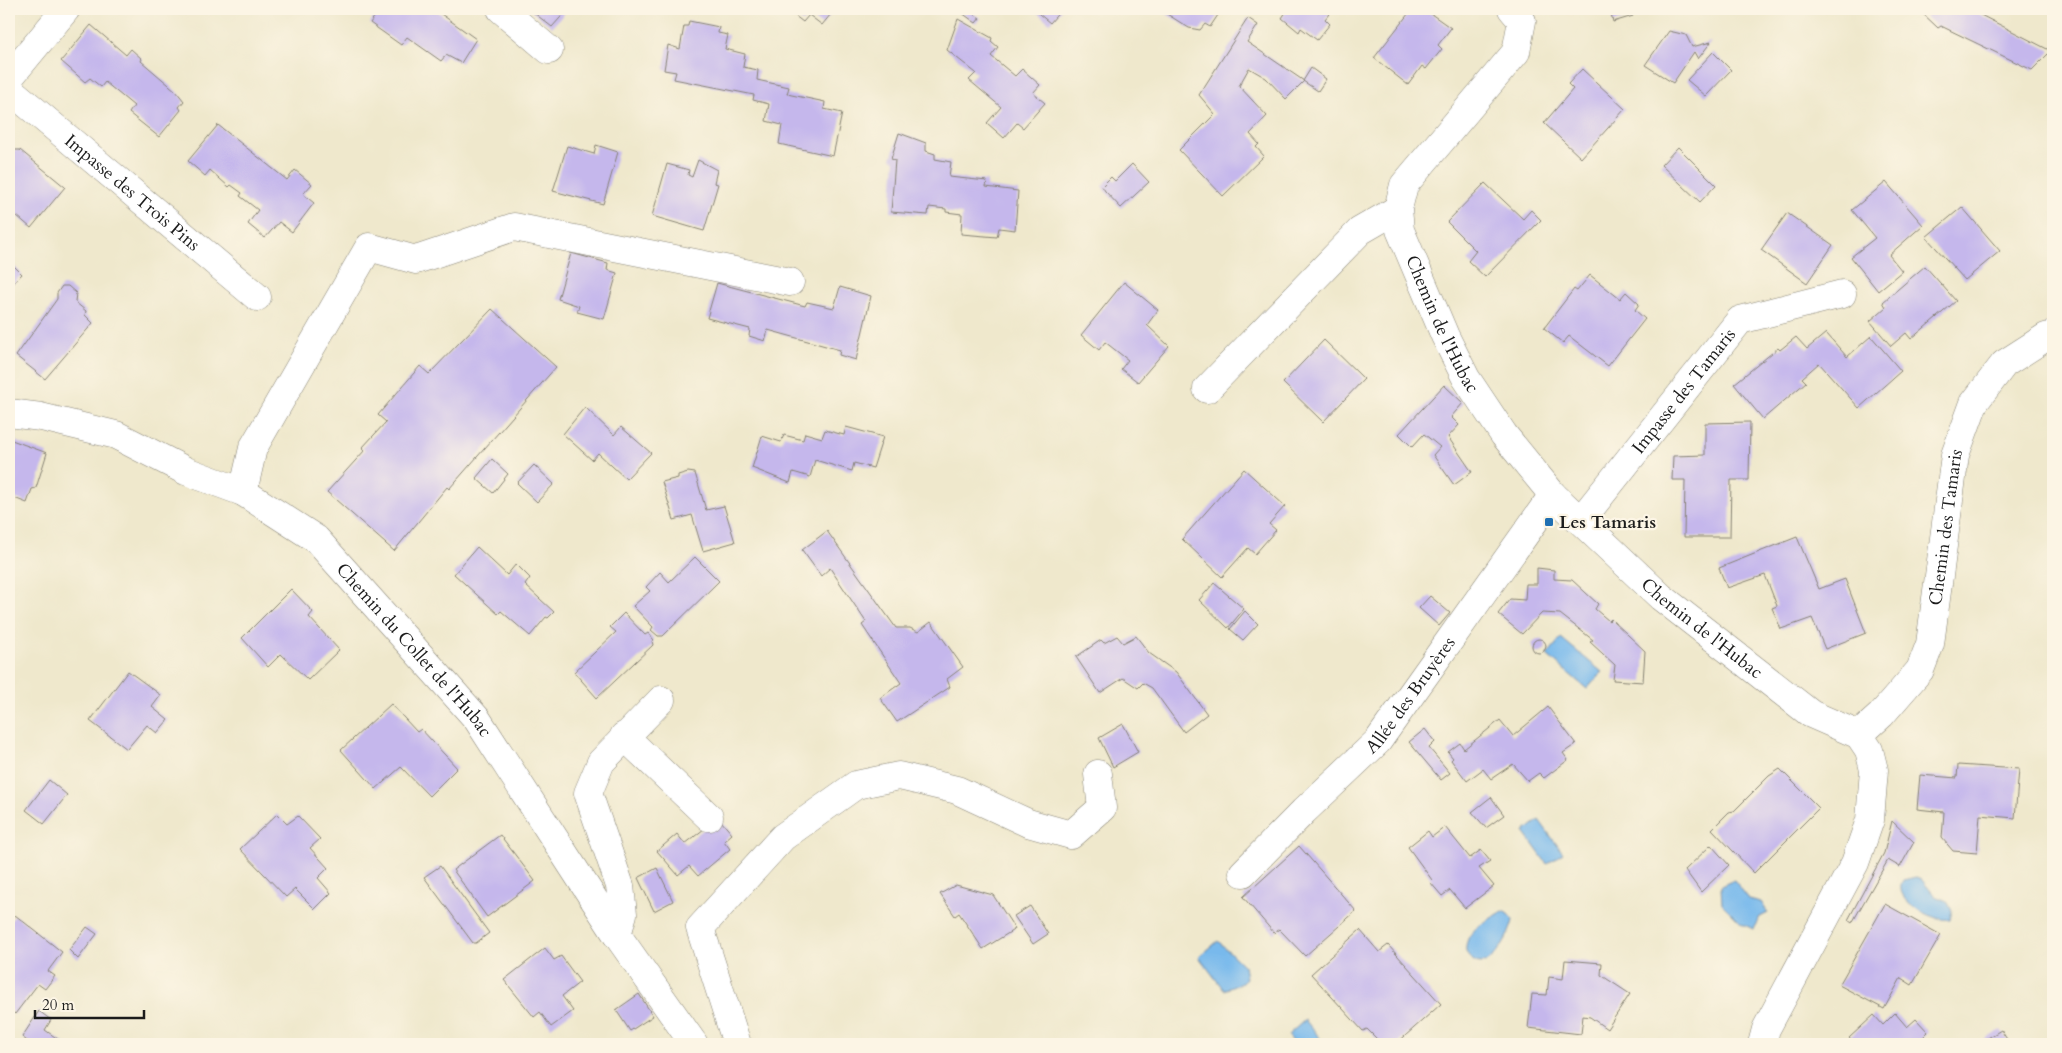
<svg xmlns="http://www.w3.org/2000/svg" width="2062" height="1053" font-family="Cardo,serif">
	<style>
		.water { fill: #78b9ec; stroke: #4a6a84 }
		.building { fill: #c5b7ec }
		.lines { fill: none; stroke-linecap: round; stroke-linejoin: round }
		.minor-casing { stroke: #868274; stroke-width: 29 }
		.minor { stroke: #fff; stroke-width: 28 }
		.poi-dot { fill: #1f6fb2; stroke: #fcf5e5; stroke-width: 2 }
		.labels { text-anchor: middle; stroke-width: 4.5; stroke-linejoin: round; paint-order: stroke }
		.street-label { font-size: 18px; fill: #1c1c1c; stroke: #fcf5e5 }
		.poi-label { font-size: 18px; font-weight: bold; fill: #1c1c1c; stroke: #fcf5e5; text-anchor: start }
	</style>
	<rect width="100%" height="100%" fill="#fcf5e5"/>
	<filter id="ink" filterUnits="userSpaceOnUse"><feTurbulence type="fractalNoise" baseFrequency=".02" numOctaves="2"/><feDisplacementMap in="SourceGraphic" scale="10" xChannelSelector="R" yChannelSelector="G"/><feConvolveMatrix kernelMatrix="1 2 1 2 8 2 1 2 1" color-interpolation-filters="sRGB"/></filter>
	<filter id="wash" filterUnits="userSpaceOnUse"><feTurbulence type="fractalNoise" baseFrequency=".0096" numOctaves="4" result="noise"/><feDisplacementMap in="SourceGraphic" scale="20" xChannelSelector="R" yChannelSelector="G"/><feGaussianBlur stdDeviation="1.12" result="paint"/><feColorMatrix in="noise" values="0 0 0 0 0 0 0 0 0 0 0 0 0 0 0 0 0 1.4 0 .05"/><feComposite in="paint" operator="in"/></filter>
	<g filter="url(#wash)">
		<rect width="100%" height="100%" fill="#efe8cc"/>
		<path class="water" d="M1561,638L1602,672L1587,689L1547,655Z
			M1539,820L1563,853L1547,864L1524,832Z
			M1916,877L1921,879L1935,896L1947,901L1952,911L1950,919C1936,923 1890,900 1903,880Z
			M1734,880L1749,899L1761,902L1768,913L1760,917L1753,929L1741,923L1722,904L1721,886Z
			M1503,911L1508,914L1513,920C1511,933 1491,972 1474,961C1471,959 1468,955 1466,952C1464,930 1486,922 1503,911Z
			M1218,941L1244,966L1246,978L1242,983L1224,990L1199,957Z
			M1305,1020L1325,1044H1295L1288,1035Z"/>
		<g id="blocks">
			<path class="building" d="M372,9H421L425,12L428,9H434L476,39L461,63L446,55L441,61L407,37L401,45L370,23L377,13Z
				M529,9H568L552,27Z
				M786,9H835L822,25L809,15L803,22Z
				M966,9L980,18L976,23L962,13Z
				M1033,9H1062L1050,23Z
				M1159,9H1222L1210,27L1205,24L1200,30L1189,28Z
				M1288,9H1333L1325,19L1330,24L1317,40L1301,28L1299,32L1282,18Z
				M1412,9H1424L1451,28L1438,45L1442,49L1426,69L1422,66L1408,85L1374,58Z
				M1610,9H1632L1633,16L1613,22Z
				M1918,9H1969L2051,51L2032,70L1941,26L1938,28Z
				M1248,18L1258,25L1247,42L1304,81L1286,99L1266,78L1249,68L1239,86L1267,116L1250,134L1259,144L1256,147L1264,156L1223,196L1179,150L1215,114L1199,95Z
				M958,19L992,38L991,41L998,47L991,56L1015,76L1022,69L1040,85L1033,93L1045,103L1023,128L1017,123L1004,138L987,123L1001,107L969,80L976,73L947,50Z
				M689,21L719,27L718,33L728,35L725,49L745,54L743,67L758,70L757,80L789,87L787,94L825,102L824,109L842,113L833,156L779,144L782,125L766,121L769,104L753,100L754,95L674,79L676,72L664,70L668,45L680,49L684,26H688Z
				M91,25L126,55L131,49L142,59L141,61L176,91L184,101L179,107L181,110L159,137L129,113L134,106L105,82L101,87L90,78L85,82L61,61Z
				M1669,31L1686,35L1692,47L1711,42L1698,59L1694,52L1673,83L1645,65Z
				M1713,52L1731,70L1706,96L1687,80Z
				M1311,68L1326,79L1318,91L1303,81Z
				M1582,69L1625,109L1581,158L1544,123L1573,89L1568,84Z
				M218,125L287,180L295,170L312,184L303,194L314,203L292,232L279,222L265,238L248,224L258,210L240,196L242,193L231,185L229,187L210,170L205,176L188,161Z
				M899,133L926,143V151L935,154V159L951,162L949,177L987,181L986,187L1018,191L1015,230L999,228L997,237L961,234L962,214L946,212V209L929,207L928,215L891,212L895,160L891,159Z
				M596,145L618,152L603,204L553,191L567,146L594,154Z
				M1678,147L1716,185L1700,202L1661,165Z
				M9,150H20L65,187L31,228L9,209Z
				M698,160L717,170L714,183L718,184L704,231L652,216L667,164L689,170L688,175L692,177Z
				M1132,164L1149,182L1121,208L1105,191L1102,186L1111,177L1115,181Z
				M1886,182L1923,225L1889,255L1902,271L1878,291L1851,257L1875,238L1852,210Z
				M1485,183L1523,219L1531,210L1541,220L1485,277L1468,261L1476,251L1447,222Z
				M1962,207L2000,251L1965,280L1926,237Z
				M1787,213L1833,245L1807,283L1761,250Z
				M571,253L608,263L607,270L617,273L604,319L577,312L579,306L558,299Z
				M9,261L22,274L9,288Z
				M1925,266L1956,301L1911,339L1906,333L1891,346L1870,321L1886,307L1883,302Z
				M1590,275L1620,299L1626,292L1639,304L1635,310L1645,319L1608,366L1569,336L1563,343L1544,328L1574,289L1577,291Z
				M1124,282L1158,310L1147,325L1169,346L1138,382L1121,369L1128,360L1105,342L1099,350L1081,335Z
				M717,283L805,306L807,302L834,308L840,287L871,296L856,360L839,355L840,350L768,330L765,341L749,336L750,329L707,318Z
				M62,286H68L76,293L75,302L86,311L85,315L93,323L45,379L16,356L57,299V293Z
				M492,309L556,367L449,489L447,487L394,551L327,492L365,450L362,448L386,422L378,415L420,366L429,374Z
				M1826,333L1847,357L1871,336L1901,371L1859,408L1819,363L1802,378L1806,382L1763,419L1734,384L1778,348L1780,350L1796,337L1807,349Z
				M1324,340L1364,379L1323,422L1283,383Z
				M1444,385L1463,403L1451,417L1459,425L1448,437L1472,472L1454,485L1433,455L1440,447L1424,434L1412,447L1399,434Z
				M585,407L614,435L621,427L651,453L626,479L598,453L592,460L563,434Z
				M1750,422L1749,480H1731L1730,537H1684L1685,480H1672L1673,456L1705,455V423Z
				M846,427L883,437L873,468L854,463L852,471L815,460L810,477L793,472L790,483L752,468L762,436L781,442L784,435L803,440L805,433L822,438L825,430L844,435Z
				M9,439L47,453L36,488L32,489L27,503L9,496Z
				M492,459L508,474L493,493L476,478Z
				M534,465L554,484L537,502L517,483Z
				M1244,469L1285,506L1269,524L1276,530L1255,554L1248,548L1222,577L1182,539Z
				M688,472L695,473L706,510L724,506L735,542L703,551L692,515L674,520L662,482L678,478V475Z
				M827,531L896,628H910L918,632L931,622L963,667L947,679L950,687L897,722L880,698L901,683L862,625L866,622L830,568L821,576L802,550Z
				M1797,537L1819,589L1845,579L1866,633L1825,649L1812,618L1781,629L1772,608L1777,606L1765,575L1727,588L1719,568Z
				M477,547L507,575L516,564L530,578L525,585L554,612L548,618L546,617L530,636L501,611L498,614L454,574Z
				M695,557L719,581L663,636H658L651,630L653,627L633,606L650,591L646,587L660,572L669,582Z
				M1537,568L1554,570V579L1572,580L1598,604L1595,609L1609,621L1611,619L1645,651L1643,682L1613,680L1615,665L1590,642L1593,640L1560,614L1542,613L1522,634L1498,614L1510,599L1525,600L1526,584H1537Z
				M1214,583L1244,609L1228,628L1199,600Z
				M291,589L313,612L309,617L339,650L308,680L281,654L268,667L242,638Z
				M1430,596L1450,613L1439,626L1419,608Z
				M1245,611L1258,624L1243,640L1230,629Z
				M624,613L645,635L648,633L654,640L652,641L653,645L597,698L574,672L616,632L610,627Z
				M1117,636L1123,643L1136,636L1149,653L1176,672L1207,714L1184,732L1152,688L1143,683L1138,688L1123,678L1100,693L1076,657L1101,640L1104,643Z
				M1532 646a7 7 0 1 1 14 0a7 7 0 1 1-14 0Z
				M128,671L161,695L152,707L168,720L157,733L147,725L127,749L90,721Z
				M391,704L417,732L421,729L457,768L429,796L401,767L376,789L341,750Z
				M1548,707L1576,744L1563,753L1568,760L1544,778L1539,773L1528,781L1513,764L1491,779L1483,769L1467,781L1451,760L1453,758L1448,752L1460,743L1464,749L1500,720L1513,736Z
				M1123,724L1138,752L1113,767L1099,738Z
				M1425,729L1435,742L1429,748L1450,773L1441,780L1409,742Z
				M1958,765L2019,769L2015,818L1980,815L1977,853L1953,851L1942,838L1944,812L1917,809L1920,775L1957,778Z
				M1780,769L1819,808L1754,873L1712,829L1729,812L1734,811L1769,776Z
				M49,780L67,795L44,824L26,810Z
				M1491,797L1504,815L1486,828L1472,812Z
				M277,814L287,824L298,816L320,839L310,848L328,868L318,878L331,893L315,909L295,889L286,897L240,849Z
				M721,821L732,834L724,841L730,849L698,876L689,866L678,875L657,851L677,834L685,844L709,825Z
				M1892,821L1914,842L1900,867L1888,860L1852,923L1848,920L1884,853Z
				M1445,827L1470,858L1481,850L1490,861L1479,868L1494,886L1465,908L1450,890L1442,896L1430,882L1432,880L1408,847L1428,831L1432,837Z
				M500,835L535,881L487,917L453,870Z
				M1711,845L1729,865L1701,892L1685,870Z
				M1299,846L1356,911L1305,956L1279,929L1274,933L1243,897Z
				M440,866L489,933L476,943H473L424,877Z
				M657,868L673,901L654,911L638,878Z
				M956,885L993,895L1015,929L983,949L959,913L955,916L940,894Z
				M1885,904L1941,935L1912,985L1901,978L1884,1009L1839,985Z
				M1030,906L1048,934L1033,944L1014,916Z
				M15,915L62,952L48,971L55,976L45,989L38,984L15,1014L9,1009V923Z
				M87,927L97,934L78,959L69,950Z
				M1360,930L1379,952L1388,945L1441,1004L1396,1044H1382L1367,1029L1363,1031L1311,974Z
				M545,948L554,960L561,956L580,982L562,996L573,1011L551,1027L540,1012L534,1017L504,980Z
				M1565,960L1602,963L1601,975L1630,994L1607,1029L1590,1017L1583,1016L1581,1034L1528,1028L1532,994L1547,995L1549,977L1563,979Z
				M639,994L653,1016L630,1031L616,1010Z
				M39,1011L51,1020L45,1030L65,1044H31L22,1037Z
				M1895,1013L1907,1027L1916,1019L1928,1032L1916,1044H1855L1849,1038L1874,1015L1883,1025Z
				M2001,1030L2010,1044H1978Z"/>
		</g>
	</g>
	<g filter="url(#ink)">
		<use href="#blocks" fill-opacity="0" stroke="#868274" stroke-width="1"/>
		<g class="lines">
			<g class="minor-casing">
				<g id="minor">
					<path d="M501,9L549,50"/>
					<path id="s1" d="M1512,9L1522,21L1516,52L1404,185L1398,209L1400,230L1445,336L1466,378L1504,435L1553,495L1661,597L1811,714L1859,735L1869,750L1874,770L1870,820L1855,863L1766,1029L1762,1044"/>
					<path d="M9,78L66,9"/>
					<path id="s2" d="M9,89L257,297"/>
					<path d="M1207,389L1360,231L1398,209"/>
					<path id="s3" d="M9,413L41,417L116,435L186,471L243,492L316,539L477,719L617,935L694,1044"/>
					<path d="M243,492L253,448L369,247L416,260L514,227L790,282"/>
					<path id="s4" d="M1581,520L1740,320L1842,294"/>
					<path id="s5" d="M1859,735L1881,715L1920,670L1930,644L1955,455L1974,403L2004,364L2046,337L2053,335"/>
					<path d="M624,736L709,817"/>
					<path id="s6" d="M1243,873L1304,811L1378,741L1553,495"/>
					<path d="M617,935L623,914L620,886L588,793L601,762L661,700"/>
					<path d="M737,1044L700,928L783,837L856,785L899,776L957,790L1028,823L1071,835L1102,808L1098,774"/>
				</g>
			</g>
			<use href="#minor" class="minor"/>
		</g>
	</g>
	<rect class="poi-dot" x="1544" y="517" width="10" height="10" rx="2.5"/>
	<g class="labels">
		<g class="street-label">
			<text dy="6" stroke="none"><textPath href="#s2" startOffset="161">Impasse des Trois Pins</textPath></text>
			<text dy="6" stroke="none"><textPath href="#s1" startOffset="370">Chemin de l'Hubac</textPath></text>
			<text dy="6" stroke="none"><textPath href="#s4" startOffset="165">Impasse des Tamaris</textPath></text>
			<text dy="6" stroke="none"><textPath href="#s5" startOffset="235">Chemin des Tamaris</textPath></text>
			<text dy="6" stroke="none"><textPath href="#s1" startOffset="775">Chemin de l'Hubac</textPath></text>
			<text dy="6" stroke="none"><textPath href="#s3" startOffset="484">Chemin du Collet de l'Hubac</textPath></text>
			<text dy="6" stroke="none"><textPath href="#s6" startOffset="245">Allée des Bruyères</textPath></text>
		</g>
		<g class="poi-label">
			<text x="1559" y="528">Les Tamaris</text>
		</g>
	</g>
	<rect width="2062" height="1053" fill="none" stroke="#fcf5e5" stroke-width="30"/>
	<path d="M35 1010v8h109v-8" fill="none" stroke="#1c1c1c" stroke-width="2.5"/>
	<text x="42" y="1010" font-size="15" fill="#1c1c1c" stroke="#fcf5e5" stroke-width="4" paint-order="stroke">20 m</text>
</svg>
